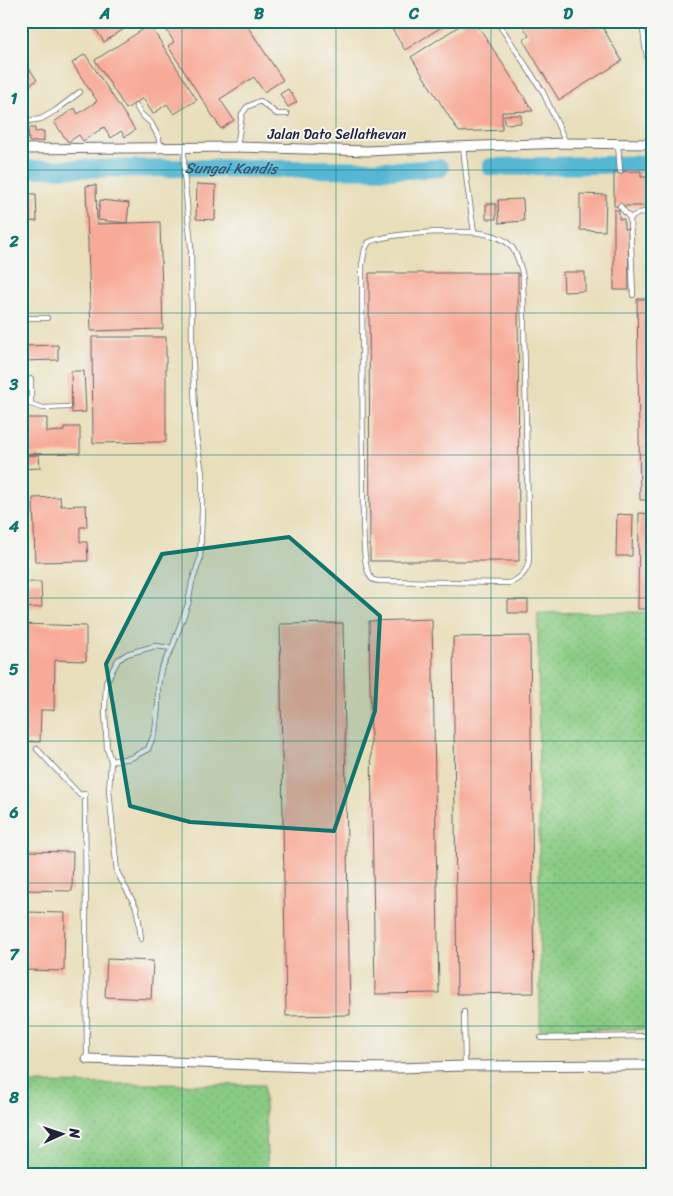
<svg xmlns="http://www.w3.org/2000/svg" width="673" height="1196" font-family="Sriracha,sans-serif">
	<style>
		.grass { fill: url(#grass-dots); stroke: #56765f }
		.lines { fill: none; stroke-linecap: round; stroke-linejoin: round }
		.river { stroke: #54b7d3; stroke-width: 18 }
		.building { fill: #f8aa98 }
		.service-casing { stroke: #676467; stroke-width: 6 }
		.minor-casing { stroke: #676467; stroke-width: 11 }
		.service { stroke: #fff; stroke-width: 4.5 }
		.minor { stroke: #fff; stroke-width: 9 }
		.marked { fill: #0f766e; fill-opacity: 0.2; stroke: #0f766e; stroke-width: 4; stroke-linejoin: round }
		.grid { fill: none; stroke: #0f766e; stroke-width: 1; stroke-opacity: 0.55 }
		.labels { text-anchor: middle; stroke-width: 4; stroke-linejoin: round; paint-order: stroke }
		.street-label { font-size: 14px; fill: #22223b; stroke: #f6f6f2 }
		.water-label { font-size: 15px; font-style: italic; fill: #345670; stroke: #f6f6f2 }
		.neatline { fill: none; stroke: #0f766e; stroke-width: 2 }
		.grid-label { font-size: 16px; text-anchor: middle; font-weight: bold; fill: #0f766e }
	</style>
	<defs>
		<pattern id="grass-dots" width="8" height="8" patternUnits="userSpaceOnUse" patternTransform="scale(1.25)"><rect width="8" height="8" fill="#89cb83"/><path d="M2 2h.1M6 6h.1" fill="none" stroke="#76ae72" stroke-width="1.8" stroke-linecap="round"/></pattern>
	</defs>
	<rect width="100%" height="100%" fill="#f6f6f2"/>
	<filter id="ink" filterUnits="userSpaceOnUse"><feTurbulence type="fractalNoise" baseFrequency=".02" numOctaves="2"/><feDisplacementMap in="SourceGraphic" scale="10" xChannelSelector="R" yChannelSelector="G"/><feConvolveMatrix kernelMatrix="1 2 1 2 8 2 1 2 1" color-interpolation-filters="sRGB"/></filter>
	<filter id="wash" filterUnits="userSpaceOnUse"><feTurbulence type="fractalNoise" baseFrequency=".0096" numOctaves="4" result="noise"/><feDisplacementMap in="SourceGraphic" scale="20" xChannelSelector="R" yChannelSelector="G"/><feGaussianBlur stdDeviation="1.12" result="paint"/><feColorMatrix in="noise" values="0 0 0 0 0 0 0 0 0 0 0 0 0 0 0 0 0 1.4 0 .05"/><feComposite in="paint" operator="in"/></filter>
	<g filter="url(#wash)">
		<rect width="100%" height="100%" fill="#e8deba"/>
		<path class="grass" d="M652,612V1029L540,1031L538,613Z
			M21,1083L264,1085L268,1175H21Z"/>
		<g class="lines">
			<g class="river">
				<path d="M491,167L652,164"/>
				<path id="s1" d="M21,169L197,168L410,170L440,168"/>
			</g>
		</g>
		<g id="blocks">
			<path class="building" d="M90,21H136L104,42Z
				M161,21H244L283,80L264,92L254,77L220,99L234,120L221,129L168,46L174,42Z
				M387,21H451L405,50Z
				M467,21H475L533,111L502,112V130L459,132L411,57Z
				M520,21H599L622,61L559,100L523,40L529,36Z
				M150,25L197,100L174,114L167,104L153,114L143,98L126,109L95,60Z
				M85,54L135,130L125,137L121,131L111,138L104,127L83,141L79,135L68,142L54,122L75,108L78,114L97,101L72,63Z
				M23,59L37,80L21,91V60Z
				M288,89L297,102L288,107L280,94Z
				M504,115H521V123L505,124Z
				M28,128H35V132L44,131V141L29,142Z
				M641,171V177H652V206H614V172Z
				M197,184L216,185L215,220L196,219Z
				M96,185L97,224L160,222L163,329L91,331L86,186Z
				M21,194H36L37,221L21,222Z
				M580,194L606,195L605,231L580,230Z
				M523,199L524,221L499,223L498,200Z
				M100,200L129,203L127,223L98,220Z
				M486,204H496V219H486Z
				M614,210H619V219H624V229H628L629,290H614Z
				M649,253H652V289H649Z
				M563,272H585V291L564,292Z
				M369,273H518L519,561H370Z
				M637,299H652V500H640Z
				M92,337H166V442L93,443Z
				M58,345V360L21,361V346Z
				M71,371H84L86,412L72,413Z
				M21,418H47V432L64,431V427H80V453L21,454Z
				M39,455L40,468L21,469V456Z
				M60,497L61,506L86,505L87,527H80V542H87L88,561L35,562L33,498Z
				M639,513L652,514L651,609H638Z
				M617,514L633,515L632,556H616Z
				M21,582H41L42,607L21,608Z
				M508,600H528V613H508Z
				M432,619L439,993L375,994L369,621Z
				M343,623L350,1015L286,1016L280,624Z
				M21,624L86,626V661L55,660L54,710H41L40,742L21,741Z
				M530,636L534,993L457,994L453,637Z
				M23,851L73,852L72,891L22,890Z
				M26,912L65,913L64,971L25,970Z
				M107,959L153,961L151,999L105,997Z"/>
		</g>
	</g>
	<g filter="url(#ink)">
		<use href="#blocks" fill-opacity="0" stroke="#676467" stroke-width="1"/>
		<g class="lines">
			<g class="service-casing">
				<path id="service" d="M497,21L543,92L566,143
					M642,21L645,46L652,79
					M136,106L141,114L151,123L158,136L161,147
					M618,144L620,171
					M463,146L467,183L474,232
					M237,147L242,114L247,107L260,101L277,114H287
					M23,149L22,129L28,121L41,119L55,111L80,92
					M620,206L630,218L633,295
					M630,218L639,213L652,211
					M435,232C457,233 493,228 510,245C518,254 521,267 523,278L529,561C527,572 519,580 509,583L380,581C376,581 375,581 372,579C363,570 364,538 363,525L362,265L365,249L369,242C390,234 413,234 435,232Z
					M21,315L28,318H47
					M21,401L43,408L69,407
					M31,404V379
					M37,749L80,795L85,794L87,1059
					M111,761L107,748L105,711L106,682L118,660L127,654L155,646L172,648
					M141,939L139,922L136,907L117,872L109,790L111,761L131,758L148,749L155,732L158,706V686L161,669L172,648L188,604L192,582L200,559L202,512V473L196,436L192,338L191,246L184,174V147
					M464,1012L465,1066
					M541,1038L652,1036"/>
			</g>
			<g class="minor-casing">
				<path id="minor" d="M21,149L237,147L368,151L452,147L566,143L652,144
					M87,1059L310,1067L397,1068L465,1066L652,1065"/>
			</g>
			<use href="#service" class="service"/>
			<use href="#minor" class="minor"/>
		</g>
	</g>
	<path class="marked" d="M289,537L380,616L375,711L334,831L190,822L130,806L106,664L162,554Z"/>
	<path class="grid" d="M182,21V1175M336,21V1175M491,21V1175M21,170H652M21,313H652M21,455H652M21,598H652M21,741H652M21,883H652M21,1026H652"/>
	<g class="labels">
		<g class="street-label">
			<text x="337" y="139">Jalan Dato Sellathevan</text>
		</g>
		<g class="water-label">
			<text dy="5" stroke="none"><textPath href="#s1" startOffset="210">Sungai Kandis</textPath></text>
		</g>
	</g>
	<rect width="673" height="1196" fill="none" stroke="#f6f6f2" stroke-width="55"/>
	<g transform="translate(62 1134) rotate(87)" stroke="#f6f6f2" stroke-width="4" paint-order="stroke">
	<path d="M0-4L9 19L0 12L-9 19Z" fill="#22223b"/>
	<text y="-8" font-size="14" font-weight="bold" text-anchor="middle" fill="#22223b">N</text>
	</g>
	<rect x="28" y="28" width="618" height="1140" class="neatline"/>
	<g class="grid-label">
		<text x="105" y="19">A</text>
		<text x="259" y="19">B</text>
		<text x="414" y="19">C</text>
		<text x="568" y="19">D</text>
		<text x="14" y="104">1</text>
		<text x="14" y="247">2</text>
		<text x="14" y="390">3</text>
		<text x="14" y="532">4</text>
		<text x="14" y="675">5</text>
		<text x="14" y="818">6</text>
		<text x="14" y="960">7</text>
		<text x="14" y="1103">8</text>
	</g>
</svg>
